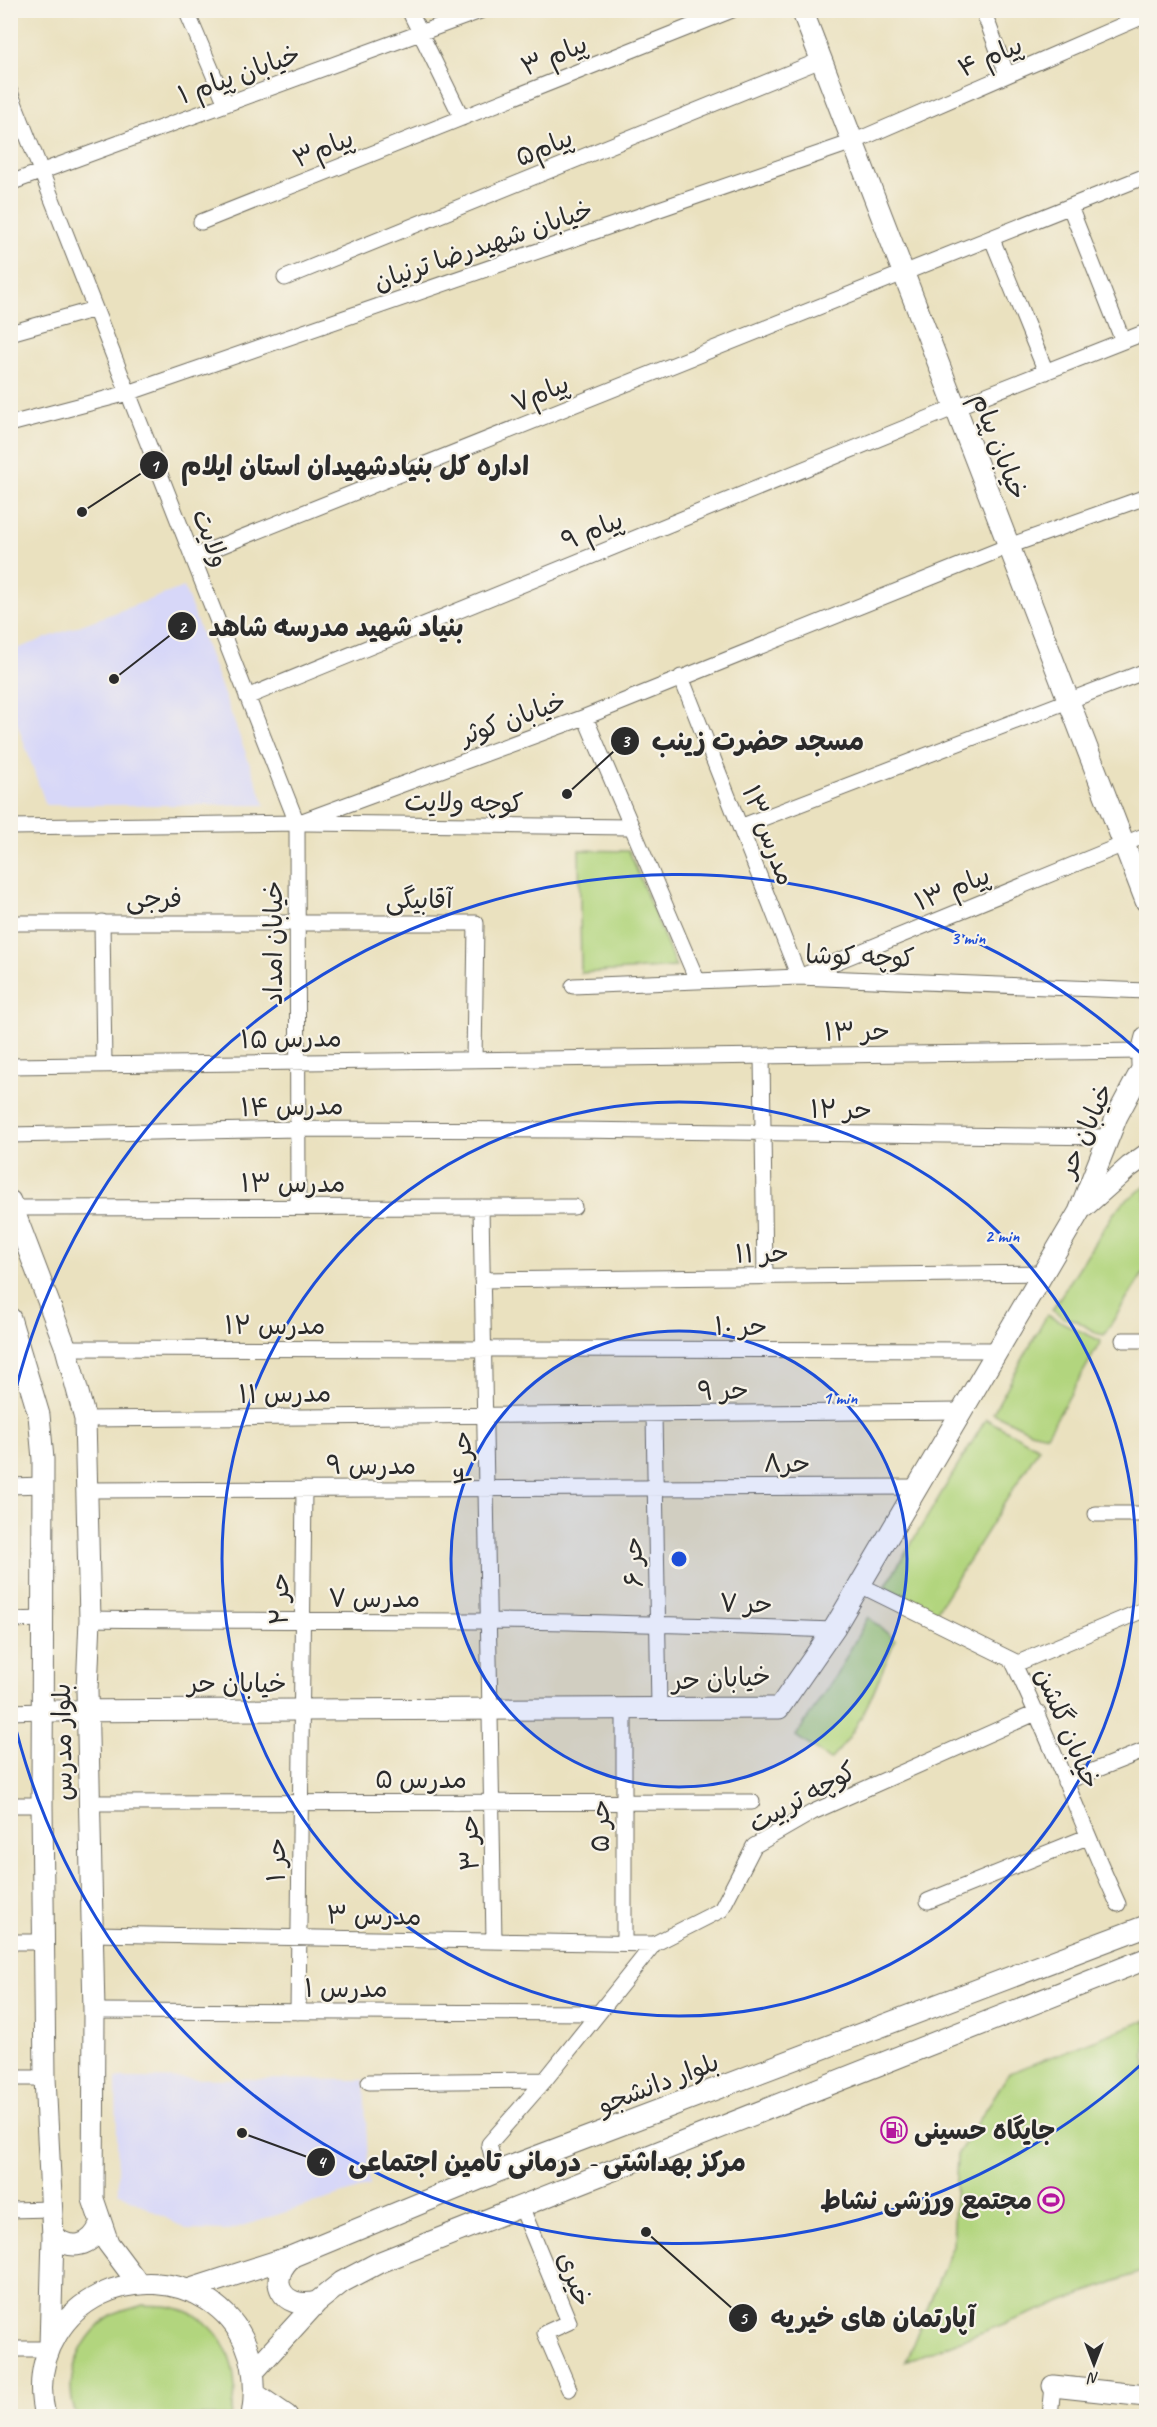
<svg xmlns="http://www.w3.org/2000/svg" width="1157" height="2427" font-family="Caveat,'Playpen Sans Arabic',sans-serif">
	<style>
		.built { fill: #d7d7f8 }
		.green { fill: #b2d57e; stroke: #6e8054; stroke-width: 1.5 }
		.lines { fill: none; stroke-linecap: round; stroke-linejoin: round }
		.street-casing { stroke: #6e6b5f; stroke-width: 17 }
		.secondary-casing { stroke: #6e6b5f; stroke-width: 23 }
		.street { stroke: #fff; stroke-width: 15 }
		.secondary { stroke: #fff; stroke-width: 21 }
		.ring { fill: none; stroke: #1d4ed8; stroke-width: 3 }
		.labels { text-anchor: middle; stroke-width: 4.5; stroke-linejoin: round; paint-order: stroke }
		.street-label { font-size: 26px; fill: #2b2b2b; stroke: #f7f3e8 }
		.poi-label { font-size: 26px; font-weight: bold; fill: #2b2b2b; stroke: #f7f3e8; text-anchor: start }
		.centre { fill: #1d4ed8; stroke: #f7f3e8; stroke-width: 3 }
		.ring-label { font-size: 18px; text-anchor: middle; font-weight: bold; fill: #1d4ed8; stroke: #f7f3e8; stroke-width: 4.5; stroke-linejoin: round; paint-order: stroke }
		.leader { fill: none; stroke: #2b2b2b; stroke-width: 2 }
		.callout-dot { fill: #2b2b2b; stroke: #f7f3e8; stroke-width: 2 }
		.mark-label { font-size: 18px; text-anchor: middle; font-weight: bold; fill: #fff }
		.callout-label { font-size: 27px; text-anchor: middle; font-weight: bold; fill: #2b2b2b; stroke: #f7f3e8; stroke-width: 4.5; stroke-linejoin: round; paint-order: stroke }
	</style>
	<rect width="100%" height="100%" fill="#f7f3e8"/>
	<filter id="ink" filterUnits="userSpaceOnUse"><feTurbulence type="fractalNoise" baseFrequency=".0167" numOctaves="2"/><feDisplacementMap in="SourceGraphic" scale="12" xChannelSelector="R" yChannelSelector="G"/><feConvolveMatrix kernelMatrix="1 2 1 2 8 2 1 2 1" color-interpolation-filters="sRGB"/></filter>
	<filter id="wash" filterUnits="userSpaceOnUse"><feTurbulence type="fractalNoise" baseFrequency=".008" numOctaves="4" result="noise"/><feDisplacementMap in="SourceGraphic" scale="24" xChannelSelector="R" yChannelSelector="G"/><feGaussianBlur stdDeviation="1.35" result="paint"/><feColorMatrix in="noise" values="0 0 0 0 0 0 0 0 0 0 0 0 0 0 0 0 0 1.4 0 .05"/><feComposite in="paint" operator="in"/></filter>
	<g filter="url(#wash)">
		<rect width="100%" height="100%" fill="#eae1bf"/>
		<path class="built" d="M184,587L265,805H46L11,706V651Z
			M116,2078L364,2080L369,2186L226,2231L188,2230L118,2192Z"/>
		<path class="green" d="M579,850L629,851L676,967L581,973Z
			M1146,1186V1269L1104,1335L1096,1333L1076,1320L1064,1318L1052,1310L1113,1214L1124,1202Z
			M1047,1315L1101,1341L1047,1435L1030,1431L993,1413Z
			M986,1419L1039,1448L936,1612L885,1587Z
			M868,1617L895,1640C877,1682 863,1727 830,1760L796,1736L838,1672Z
			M1146,2020V2270L906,2361L953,2245L957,2155L1009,2073Z
			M143,2305C152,2306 163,2305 172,2307C223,2317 244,2370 231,2416H77C60,2380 82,2330 117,2313C125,2310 135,2308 143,2305Z"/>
	</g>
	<g filter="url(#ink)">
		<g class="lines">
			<g class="street-casing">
				<path id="street" d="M186,10L226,104
					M409,10L462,118
					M983,10L1007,75
					M10,92L297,823L298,1207
					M10,183L483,10
					M1070,207L1123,341
					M201,222L732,10
					M992,239L1046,372
					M285,278L821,60
					M10,333L95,309
					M10,424L128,393L853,142L1146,15
					M193,557L1146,176
					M681,677L799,977L1146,835
					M247,697L956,407L1146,332
					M585,717L697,980
					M306,823L630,827
					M10,827L297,823L585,717L1009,546L1146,497
					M740,827L1146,671
					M102,922L104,1065
					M10,923H476L474,1060
					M573,986L799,977L1146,991
					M762,1056L765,1277
					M10,1066L1141,1051
					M10,1135L298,1129L573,1130L1108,1137
					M481,1207L494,1941
					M13,1208L574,1207
					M482,1280L1043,1273
					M1123,1340H1146
					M66,1348L998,1350
					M654,1414L659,1708
					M85,1419L962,1411
					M10,1486L44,1485
					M86,1490L918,1487
					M1096,1514H1146
					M860,1585L1018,1663L1146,1609
					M90,1619C225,1621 359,1620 494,1621C607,1622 720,1626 833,1630
					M10,1620L43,1619
					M1012,1660C1051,1740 1081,1823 1118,1904
					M624,1708V1943
					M10,1712L43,1711
					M1065,1782L1146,1750
					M89,1803L752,1802
					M10,1805H42
					M928,1901L1087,1837
					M93,1934L654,1944
					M10,1942H45
					M94,2011L597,2013
					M298,2012L304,1489
					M10,2078H45
					M369,2082L545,2080
					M496,2172L489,2144L545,2080L654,1944L721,1910L754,1846L813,1812L1038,1712
					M521,2206L569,2322L545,2333L569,2389
					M10,2210L51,2209
					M10,2349H48
					M1050,2416L1053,2386"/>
			</g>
			<g class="secondary-casing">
				<path id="secondary" d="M802,10L1146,901
					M1146,1084C1140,1067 1141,1054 1146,1037
					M10,1201L66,1348L85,1419L90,1619L87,1690L94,2011L93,2199L108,2243L138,2283
					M1084,1207L1129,1167L1146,1155
					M10,1318L39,1415L43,1459L42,1805L45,2078L53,2236L50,2346
					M43,1711L779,1708L835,1627L1079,1212L1117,1116L1141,1071
					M53,2236C71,2251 91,2247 100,2225
					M293,2256C265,2279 282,2311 317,2302
					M188,2290L293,2256L496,2172L1146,1926
					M254,2371L317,2302L342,2282L378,2263L1146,1959
					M1053,2386L1146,2396
					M255,2394L287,2416
					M45,2416C38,2387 41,2360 57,2334C100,2263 212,2267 246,2345C256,2369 256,2392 252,2416"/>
			</g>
			<use href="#street" class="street"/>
			<use href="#secondary" class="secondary"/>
		</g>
	</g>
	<circle cx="679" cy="1559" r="228" fill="#1d4ed8" fill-opacity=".12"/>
	<g class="ring">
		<circle cx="679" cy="1559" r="228"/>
		<circle cx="679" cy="1559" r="457"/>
		<path d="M1146 2060A685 685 0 0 1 12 1713M12 1405A685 685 0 0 1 1146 1058"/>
	</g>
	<defs>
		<g id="fuel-ring" transform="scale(1.35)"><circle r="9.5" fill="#f7f3e8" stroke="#b5179e" stroke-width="1.5"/><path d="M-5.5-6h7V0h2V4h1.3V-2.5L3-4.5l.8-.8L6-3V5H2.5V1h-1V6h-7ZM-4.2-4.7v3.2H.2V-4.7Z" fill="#b5179e"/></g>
		<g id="stadium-ring" transform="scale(1.35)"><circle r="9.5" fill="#f7f3e8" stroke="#b5179e" stroke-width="1.5"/><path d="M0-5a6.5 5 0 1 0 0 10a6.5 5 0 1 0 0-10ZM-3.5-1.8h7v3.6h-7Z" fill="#b5179e"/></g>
	</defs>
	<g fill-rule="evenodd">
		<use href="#fuel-ring" x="894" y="2130"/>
		<use href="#stadium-ring" x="1051" y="2200"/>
	</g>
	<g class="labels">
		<g class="street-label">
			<text transform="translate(554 55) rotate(-22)" y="9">پیام ۳</text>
			<text transform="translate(990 56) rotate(-23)" y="9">پیام ۴</text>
			<text transform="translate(239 74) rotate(-20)" y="9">خیابان پیام ۱</text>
			<text transform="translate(544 147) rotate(-22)" y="9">پیام۵</text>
			<text transform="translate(323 148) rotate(-22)" y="9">پیام۳</text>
			<text transform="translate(483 245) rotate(-19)" y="9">خیابان شهیدرضا ترنیان</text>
			<text transform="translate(540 393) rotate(-22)" y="9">پیام۷</text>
			<text transform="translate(1000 446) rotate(69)" y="9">خیابان پیام</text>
			<text transform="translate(592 530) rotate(-22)" y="9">پیام ۹</text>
			<text transform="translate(211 538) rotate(69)" y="9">ولایت</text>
			<text transform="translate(513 718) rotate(-20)" y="9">خیابان کوثر</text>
			<text transform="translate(464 802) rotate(1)" y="9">کوچه ولایت</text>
			<text transform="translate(769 835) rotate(69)" y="9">مدرس ۱۳</text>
			<text transform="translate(952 888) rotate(-22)" y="9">پیام ۱۳</text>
			<text x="154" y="907">فرجی</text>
			<text x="419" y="908">آقابیگی</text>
			<text transform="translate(273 943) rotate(-90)" y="9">خیابان امداد</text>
			<text transform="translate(860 956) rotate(2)" y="9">کوچه کوشا</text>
			<text transform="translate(857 1031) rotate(-1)" y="9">۱۳ حر</text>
			<text transform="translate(291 1038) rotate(-1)" y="9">مدرس ۱۵</text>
			<text transform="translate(292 1106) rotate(-1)" y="9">مدرس ۱۴</text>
			<text transform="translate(841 1109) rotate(1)" y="9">حر ۱۲</text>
			<text transform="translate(1085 1130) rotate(-66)" y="9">خیابان حر</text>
			<text x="293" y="1192">مدرس ۱۳</text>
			<text transform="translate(762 1253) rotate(-1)" y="9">حر ۱۱</text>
			<text x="275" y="1334">مدرس ۱۲</text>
			<text x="741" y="1335">حر ۱۰</text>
			<text transform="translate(723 1390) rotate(-1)" y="9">حر ۹</text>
			<text transform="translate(285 1393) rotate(-1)" y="9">مدرس ۱۱</text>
			<text transform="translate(462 1458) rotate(-91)" y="9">حر ۴</text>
			<text x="787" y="1472">حر۸</text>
			<text x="371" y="1474">مدرس ۹</text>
			<text transform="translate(633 1562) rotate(-91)" y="9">حر ۶</text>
			<text x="374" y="1607">مدرس ۷</text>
			<text transform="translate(279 1599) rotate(-89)" y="9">حر ۲</text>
			<text transform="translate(746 1603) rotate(2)" y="9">حر ۷</text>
			<text transform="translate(721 1678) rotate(-3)" y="9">خیابان حر</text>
			<text x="237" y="1692">خیابان حر</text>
			<text transform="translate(1068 1728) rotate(67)" y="9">خیابان گلشن</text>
			<text transform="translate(62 1742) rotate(-91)" y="9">بلوار مدرس</text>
			<text x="421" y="1788">مدرس ۵</text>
			<text transform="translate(802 1797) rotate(-29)" y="9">کوچه تربیت</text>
			<text transform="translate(600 1826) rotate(-90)" y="9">حر ۵</text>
			<text transform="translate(469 1843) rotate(-91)" y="9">حر ۳</text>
			<text transform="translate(276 1860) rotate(-89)" y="9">حر ۱</text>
			<text transform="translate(374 1915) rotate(1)" y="9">مدرس ۳</text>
			<text x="346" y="1997">مدرس ۱</text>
			<text transform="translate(658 2083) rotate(-21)" y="9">بلوار دانشجو</text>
			<text transform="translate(575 2279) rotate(70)" y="9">خیری</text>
		</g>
		<g class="poi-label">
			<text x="914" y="2139">جایگاه حسینی</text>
			<text x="1032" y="2209" text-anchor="end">مجتمع ورزشی نشاط</text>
		</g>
	</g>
	<circle cx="679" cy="1559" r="9" class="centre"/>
	<g class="ring-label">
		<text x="968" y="944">3 min</text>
		<text x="1002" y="1242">2 min</text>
		<text x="840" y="1404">1 min</text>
	</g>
	<path class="leader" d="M82 512L154 465M114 679L182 626M567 794L625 741M242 2133L321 2162M646 2232L743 2318"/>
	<g class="callout-dot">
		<circle cx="82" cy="512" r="6"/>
		<circle cx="114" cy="679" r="6"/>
		<circle cx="567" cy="794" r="6"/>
		<circle cx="242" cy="2133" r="6"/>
		<circle cx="646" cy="2232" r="6"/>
		<circle cx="154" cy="465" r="15"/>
		<circle cx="182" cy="626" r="15"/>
		<circle cx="625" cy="741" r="15"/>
		<circle cx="321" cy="2162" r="15"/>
		<circle cx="743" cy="2318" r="15"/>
	</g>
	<g class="mark-label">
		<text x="154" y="472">1</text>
		<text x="182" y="633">2</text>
		<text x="625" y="747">3</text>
		<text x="321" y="2168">4</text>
		<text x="743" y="2324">5</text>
	</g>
	<g class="callout-label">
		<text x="355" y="475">اداره کل بنیادشهیدان استان ایلام</text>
		<text x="336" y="636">بنیاد شهید مدرسه شاهد</text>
		<text x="758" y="750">مسجد حضرت زینب</text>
		<text x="547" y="2171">مرکز بهداشتی - درمانی تامین اجتماعی</text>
		<text x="873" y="2327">آپارتمان های خیریه</text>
	</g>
	<rect width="1157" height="2427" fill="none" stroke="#f7f3e8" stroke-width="36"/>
	<g transform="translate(1094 2364) rotate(180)" stroke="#f7f3e8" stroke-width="4.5" paint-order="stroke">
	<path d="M0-4.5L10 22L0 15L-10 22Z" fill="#2b2b2b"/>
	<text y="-9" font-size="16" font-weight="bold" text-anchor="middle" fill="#2b2b2b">N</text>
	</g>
</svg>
